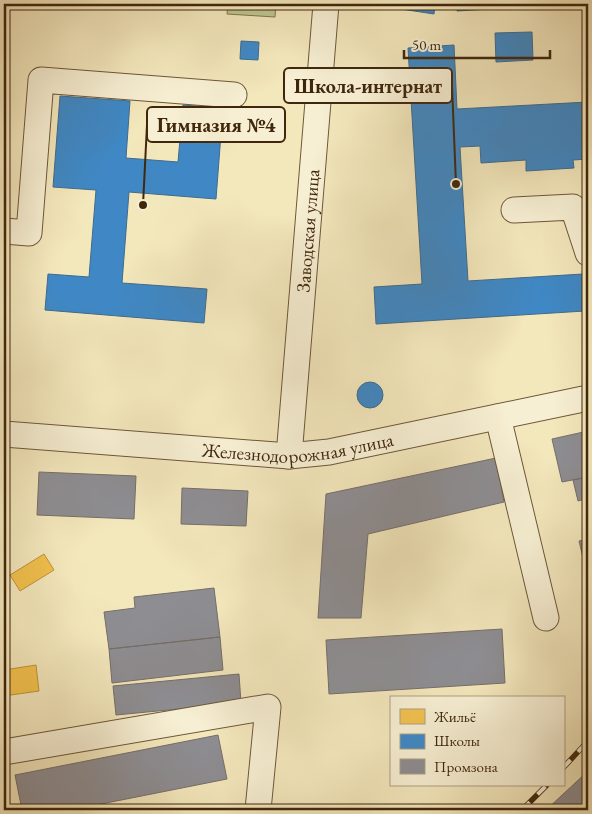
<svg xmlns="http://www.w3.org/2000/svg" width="592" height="814" font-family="'EB Garamond',serif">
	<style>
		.pitch { fill: #bdc58f; stroke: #7e764e }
		.homes { fill: #f2c14e; stroke: #bd933a }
		.schools { fill: #3f88c5; stroke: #3f6b8e }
		.industry { fill: #8d8d92; stroke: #766e6a }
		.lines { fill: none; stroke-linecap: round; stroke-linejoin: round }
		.minor-casing { stroke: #6d5738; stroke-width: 27 }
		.minor { stroke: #f7efd3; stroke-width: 25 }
		.rail-casing { stroke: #40270c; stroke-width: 5.5 }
		.rail { stroke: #f7efd3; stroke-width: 4; stroke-dasharray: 11; stroke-linecap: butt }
		.labels { text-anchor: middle; stroke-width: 5; stroke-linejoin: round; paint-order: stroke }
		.street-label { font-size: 19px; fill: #40270c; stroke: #f7efd3 }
		.leader { fill: none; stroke: #40270c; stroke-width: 2 }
		.callout-dot { fill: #40270c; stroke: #f7efd3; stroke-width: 2 }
		.callout { fill: #f7efd3; stroke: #40270c; stroke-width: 2 }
		.callout-label { font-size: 20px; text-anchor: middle; font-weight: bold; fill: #40270c }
	</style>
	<rect width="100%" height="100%" fill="#f3e7bc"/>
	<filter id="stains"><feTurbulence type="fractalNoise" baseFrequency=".004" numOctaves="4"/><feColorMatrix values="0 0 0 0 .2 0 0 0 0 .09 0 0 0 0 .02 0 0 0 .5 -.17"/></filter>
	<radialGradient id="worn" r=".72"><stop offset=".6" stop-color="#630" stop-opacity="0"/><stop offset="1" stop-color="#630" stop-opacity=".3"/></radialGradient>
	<path class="pitch" d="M228,4H276L275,17L227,14Z"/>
	<path class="homes" d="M44,554L54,570L20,591L10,575Z
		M36,665L39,691L4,696V670Z"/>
	<path class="schools" d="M368,4H435L434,14Z
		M457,4H489V9L457,11Z
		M532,32L533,60L496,62L495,33Z
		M241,41L259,42L258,60L240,59Z
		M454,45L457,109L588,102V159L573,160L574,168L526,171V160L481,163L480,146L460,147L468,281L583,274L585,311L376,324L374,287L422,284L408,48Z
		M60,96L130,101L126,158L178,162L183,105L223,108L216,199L129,192L122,283L207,289L204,323L45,310L48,274L89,277L96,190L53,187Z
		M357 395a13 13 0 1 1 26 0a13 13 0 1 1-26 0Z"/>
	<path class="industry" d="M588,431V477L562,482L552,439Z
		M496,458L504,502L368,534L361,618H318L326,494Z
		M39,472L136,476L134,519L37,515Z
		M588,477V498L578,501L573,480Z
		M182,488L248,491L246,526L181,524Z
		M588,539V579L579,541Z
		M214,588L220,637L109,649L104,612L135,608L134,597Z
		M502,629L505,683L329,694L326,640Z
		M220,637L223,670L112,683L109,649Z
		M239,674L241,703L116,715L113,686Z
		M218,735L227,779L71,810H22L15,775Z
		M588,771V810H546Z"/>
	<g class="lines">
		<g class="minor-casing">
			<g id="minor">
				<path d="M514,210L573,207L588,253"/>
				<path d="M4,231L29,233L41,80L234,95"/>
				<path d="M498,417L546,618"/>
				<path id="s1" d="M4,434L289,456L329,452L588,398"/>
				<path id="s2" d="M289,456L326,4"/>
				<path d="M4,752L268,707L258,810"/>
			</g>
		</g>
		<use href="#minor" class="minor"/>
		<g class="rail-casing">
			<path id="rail" d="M563,768L588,741
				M522,810L547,785"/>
		</g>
		<use href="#rail" class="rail"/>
	</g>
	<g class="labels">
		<g class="street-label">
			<text dy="7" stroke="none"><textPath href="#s2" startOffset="226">Заводская улица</textPath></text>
			<text dy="7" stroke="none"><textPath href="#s1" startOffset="295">Железнодорожная улица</textPath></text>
		</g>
	</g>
	<path class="leader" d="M456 184L452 86M143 205L147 125"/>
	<g class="callout-dot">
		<circle cx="456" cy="184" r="5"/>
		<circle cx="143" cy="205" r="5"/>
	</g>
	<g class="callout">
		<rect x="284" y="68" width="168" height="35" rx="5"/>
		<rect x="147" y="107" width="138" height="35" rx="5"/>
	</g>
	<g class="callout-label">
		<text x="368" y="93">Школа-интернат</text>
		<text x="216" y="132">Гимназия №4</text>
	</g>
	<rect width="592" height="814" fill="none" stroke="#f3e7bc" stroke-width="20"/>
	<rect x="5" y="5" width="582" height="804" fill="none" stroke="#40270c" stroke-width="2.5"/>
	<rect x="10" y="10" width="572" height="794" fill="none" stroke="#40270c"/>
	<rect x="390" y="696" width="175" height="90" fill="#f7efd3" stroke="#ae9f83"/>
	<rect x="400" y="709" width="25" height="15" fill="#f2c14e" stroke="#ae9f83"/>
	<text x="434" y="722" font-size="15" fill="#40270c">Жильё</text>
	<rect x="400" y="734" width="25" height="15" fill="#3f88c5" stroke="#ae9f83"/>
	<text x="434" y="746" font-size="15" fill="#40270c">Школы</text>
	<rect x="400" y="759" width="25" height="15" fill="#8d8d92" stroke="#ae9f83"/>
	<text x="434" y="772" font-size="15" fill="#40270c">Промзона</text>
	<path d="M404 50v8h146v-8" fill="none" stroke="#40270c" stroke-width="2.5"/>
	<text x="412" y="50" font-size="15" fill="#40270c" stroke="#f7efd3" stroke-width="4" paint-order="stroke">50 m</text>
	<rect width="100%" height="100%" filter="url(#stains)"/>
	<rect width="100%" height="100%" fill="url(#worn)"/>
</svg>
